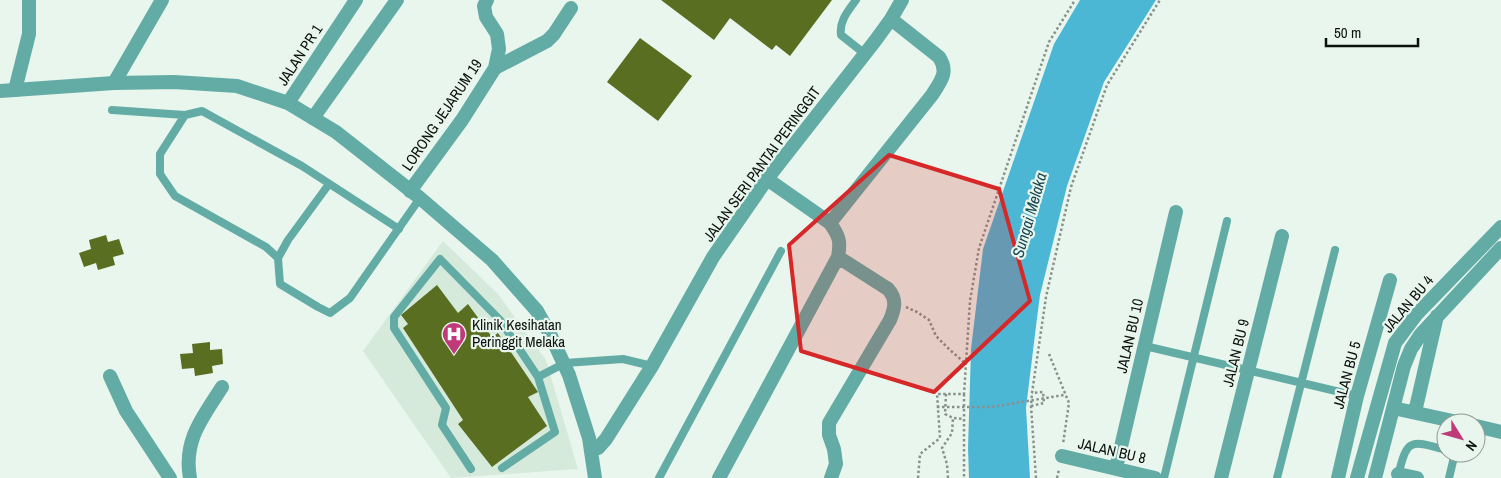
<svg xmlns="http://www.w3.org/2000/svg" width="1501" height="478" font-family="'Archivo Narrow',sans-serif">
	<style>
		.built { fill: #d6eadc }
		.water { fill: #4cb7d5 }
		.building { fill: #596e21 }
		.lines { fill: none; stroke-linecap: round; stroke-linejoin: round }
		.path { stroke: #88918b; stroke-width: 2.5; stroke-dasharray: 2.5 2.5; stroke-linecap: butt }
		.service { stroke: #62aca5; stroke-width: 8 }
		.minor { stroke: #62aca5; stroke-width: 14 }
		.tertiary { stroke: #62aca5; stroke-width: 14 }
		.path-bridge { stroke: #88918b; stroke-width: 2.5; stroke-dasharray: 2.5 2.5; stroke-linecap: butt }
		.marked { fill: #d62828; fill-opacity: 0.2; stroke: #d62828; stroke-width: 4; stroke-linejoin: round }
		.labels { text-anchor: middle; stroke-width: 4.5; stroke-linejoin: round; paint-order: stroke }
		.street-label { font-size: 15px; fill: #0d110e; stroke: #e9f6ed }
		.poi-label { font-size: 15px; fill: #0d110e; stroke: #e9f6ed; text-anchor: start }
		.water-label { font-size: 16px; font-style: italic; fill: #184654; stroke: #e9f6ed }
	</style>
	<rect width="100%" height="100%" fill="#e9f6ed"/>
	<path class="built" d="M443,241L498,294L546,360L578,469L451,478L363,351Z"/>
	<path class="water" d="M1080,0H1156L1104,82L1067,186L1040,295L1037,318L1026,408L1030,478H969L968,448L971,349L983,249L1054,44Z"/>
	<path class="building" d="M661,0H832L790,56L776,45L772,50L730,18L714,40Z
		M640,38L692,76L658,121L607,82Z
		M106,235L108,242L119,239L124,254L113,257L115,265L98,270L96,263L84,267L79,253L91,249L89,240Z
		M437,285L458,313L468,304L492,337L498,333L538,392L528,397L547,426L492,467L458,424L463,420L403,328L408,324L401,315Z
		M210,342V350L222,349L223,364L212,366L213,373L195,376L194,368L182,369L180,354L193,353L192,344Z"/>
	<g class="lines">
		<path class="path" d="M906,307L917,312L929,320L936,336L950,350L965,363
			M1049,354L1069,403L1063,444
			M946,394L945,414L953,418L963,419
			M964,394V478
			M1031,406L1044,403L1043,392L1032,393
			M918,478L920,454L940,438L937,394H964L970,301L979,248L1049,42L1075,0
			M948,478L947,464L942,448L952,433L953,418
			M1036,478L1031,406L1032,393L1046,297L1071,187L1107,85L1160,0
			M1057,478L1059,469"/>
		<path class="service" d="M856,0C848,11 839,21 841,35L865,54
			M112,110L185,115
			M399,229L302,166L202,111L185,115L160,154V174L175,196L266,247L278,258L280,284L318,307L330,313L350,298L420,198
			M278,258L288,240L329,184
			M1145,346L1357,396
			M502,468L555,432L538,377
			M471,469L442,425L446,408L394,328V317L440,259L500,320L538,377L565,363L623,359L652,366
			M1398,476C1407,438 1410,440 1446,450
			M659,478L781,251
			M1164,478L1227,221
			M1277,478L1335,250
			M1449,478L1455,453"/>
		<path class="minor" d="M495,68L547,41L554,34L571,8
			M114,83L162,0
			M15,90L29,34V0
			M288,103L356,0
			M313,118L397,0
			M410,191L462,120L495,68L499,49L497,34L486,17L484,6L487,0
			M830,223L932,95C941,81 949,72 939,57L891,19
			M110,376L126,411L170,478
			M1393,408L1462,423
			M1415,412L1437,316
			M1476,426L1501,432
			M591,450L598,448L606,439L652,366L713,257L767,179L875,41L891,19L902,0
			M1062,456L1155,478
			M1116,468L1176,212
			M1398,474L1417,478
			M190,478C183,440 203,417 222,387
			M719,478L838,257C841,241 839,236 830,223L767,179
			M831,478L836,464L834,449L829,435V423L890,320C895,308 897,299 888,289L838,257
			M1221,478L1282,236
			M1338,478L1357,396L1390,280
			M1357,478L1395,343L1416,315L1501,227
			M1375,478L1404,366L1411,349L1421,334L1501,248"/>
		<path class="tertiary" d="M0,91L114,83L174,82L237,86L288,103L336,132L420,198L492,260L537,311L550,334L569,375L589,438L595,478"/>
		<path class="path-bridge" d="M937,407H991L1064,395"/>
	</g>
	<path class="marked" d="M889,155L999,189L1030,301L934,392L801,351L789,245Z"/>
	<defs>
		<g id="hospital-pin" transform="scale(1.25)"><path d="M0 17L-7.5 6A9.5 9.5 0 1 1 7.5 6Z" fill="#c03978" stroke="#e9f6ed"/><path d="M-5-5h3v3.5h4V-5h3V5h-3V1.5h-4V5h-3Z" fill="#fff"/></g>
	</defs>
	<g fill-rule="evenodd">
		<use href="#hospital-pin" x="454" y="334"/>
	</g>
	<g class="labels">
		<g class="street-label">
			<text transform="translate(300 55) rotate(-57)" y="5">JALAN PR 1</text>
			<text transform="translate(442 115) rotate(-56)" y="5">LORONG JEJARUM 19</text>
			<text transform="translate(762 164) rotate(-54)" y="5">JALAN SERI PANTAI PERINGGIT</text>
			<text transform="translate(1408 304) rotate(-50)" y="5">JALAN BU 4</text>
			<text transform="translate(1130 336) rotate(-77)" y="5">JALAN BU 10</text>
			<text transform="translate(1236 353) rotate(-76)" y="5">JALAN BU 9</text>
			<text transform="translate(1347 375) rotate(-75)" y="5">JALAN BU 5</text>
			<text transform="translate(1112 451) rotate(13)" y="5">JALAN BU 8</text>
		</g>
		<g class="poi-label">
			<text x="472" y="330">Klinik Kesihatan<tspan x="472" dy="17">Peringgit Melaka</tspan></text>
		</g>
		<g class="water-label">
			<text transform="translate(1029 215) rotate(-74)" y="6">Sungai Melaka</text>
		</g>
	</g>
	<g transform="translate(1461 438) rotate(127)"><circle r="24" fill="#e9f6ed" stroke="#919a94"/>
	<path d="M0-4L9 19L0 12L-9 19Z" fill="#c03978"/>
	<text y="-8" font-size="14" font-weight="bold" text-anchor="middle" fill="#0d110e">N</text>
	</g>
	<path d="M1326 38v8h92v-8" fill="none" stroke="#0d110e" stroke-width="2.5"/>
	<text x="1334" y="38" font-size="15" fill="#0d110e" stroke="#e9f6ed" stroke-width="4" paint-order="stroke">50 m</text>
</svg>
